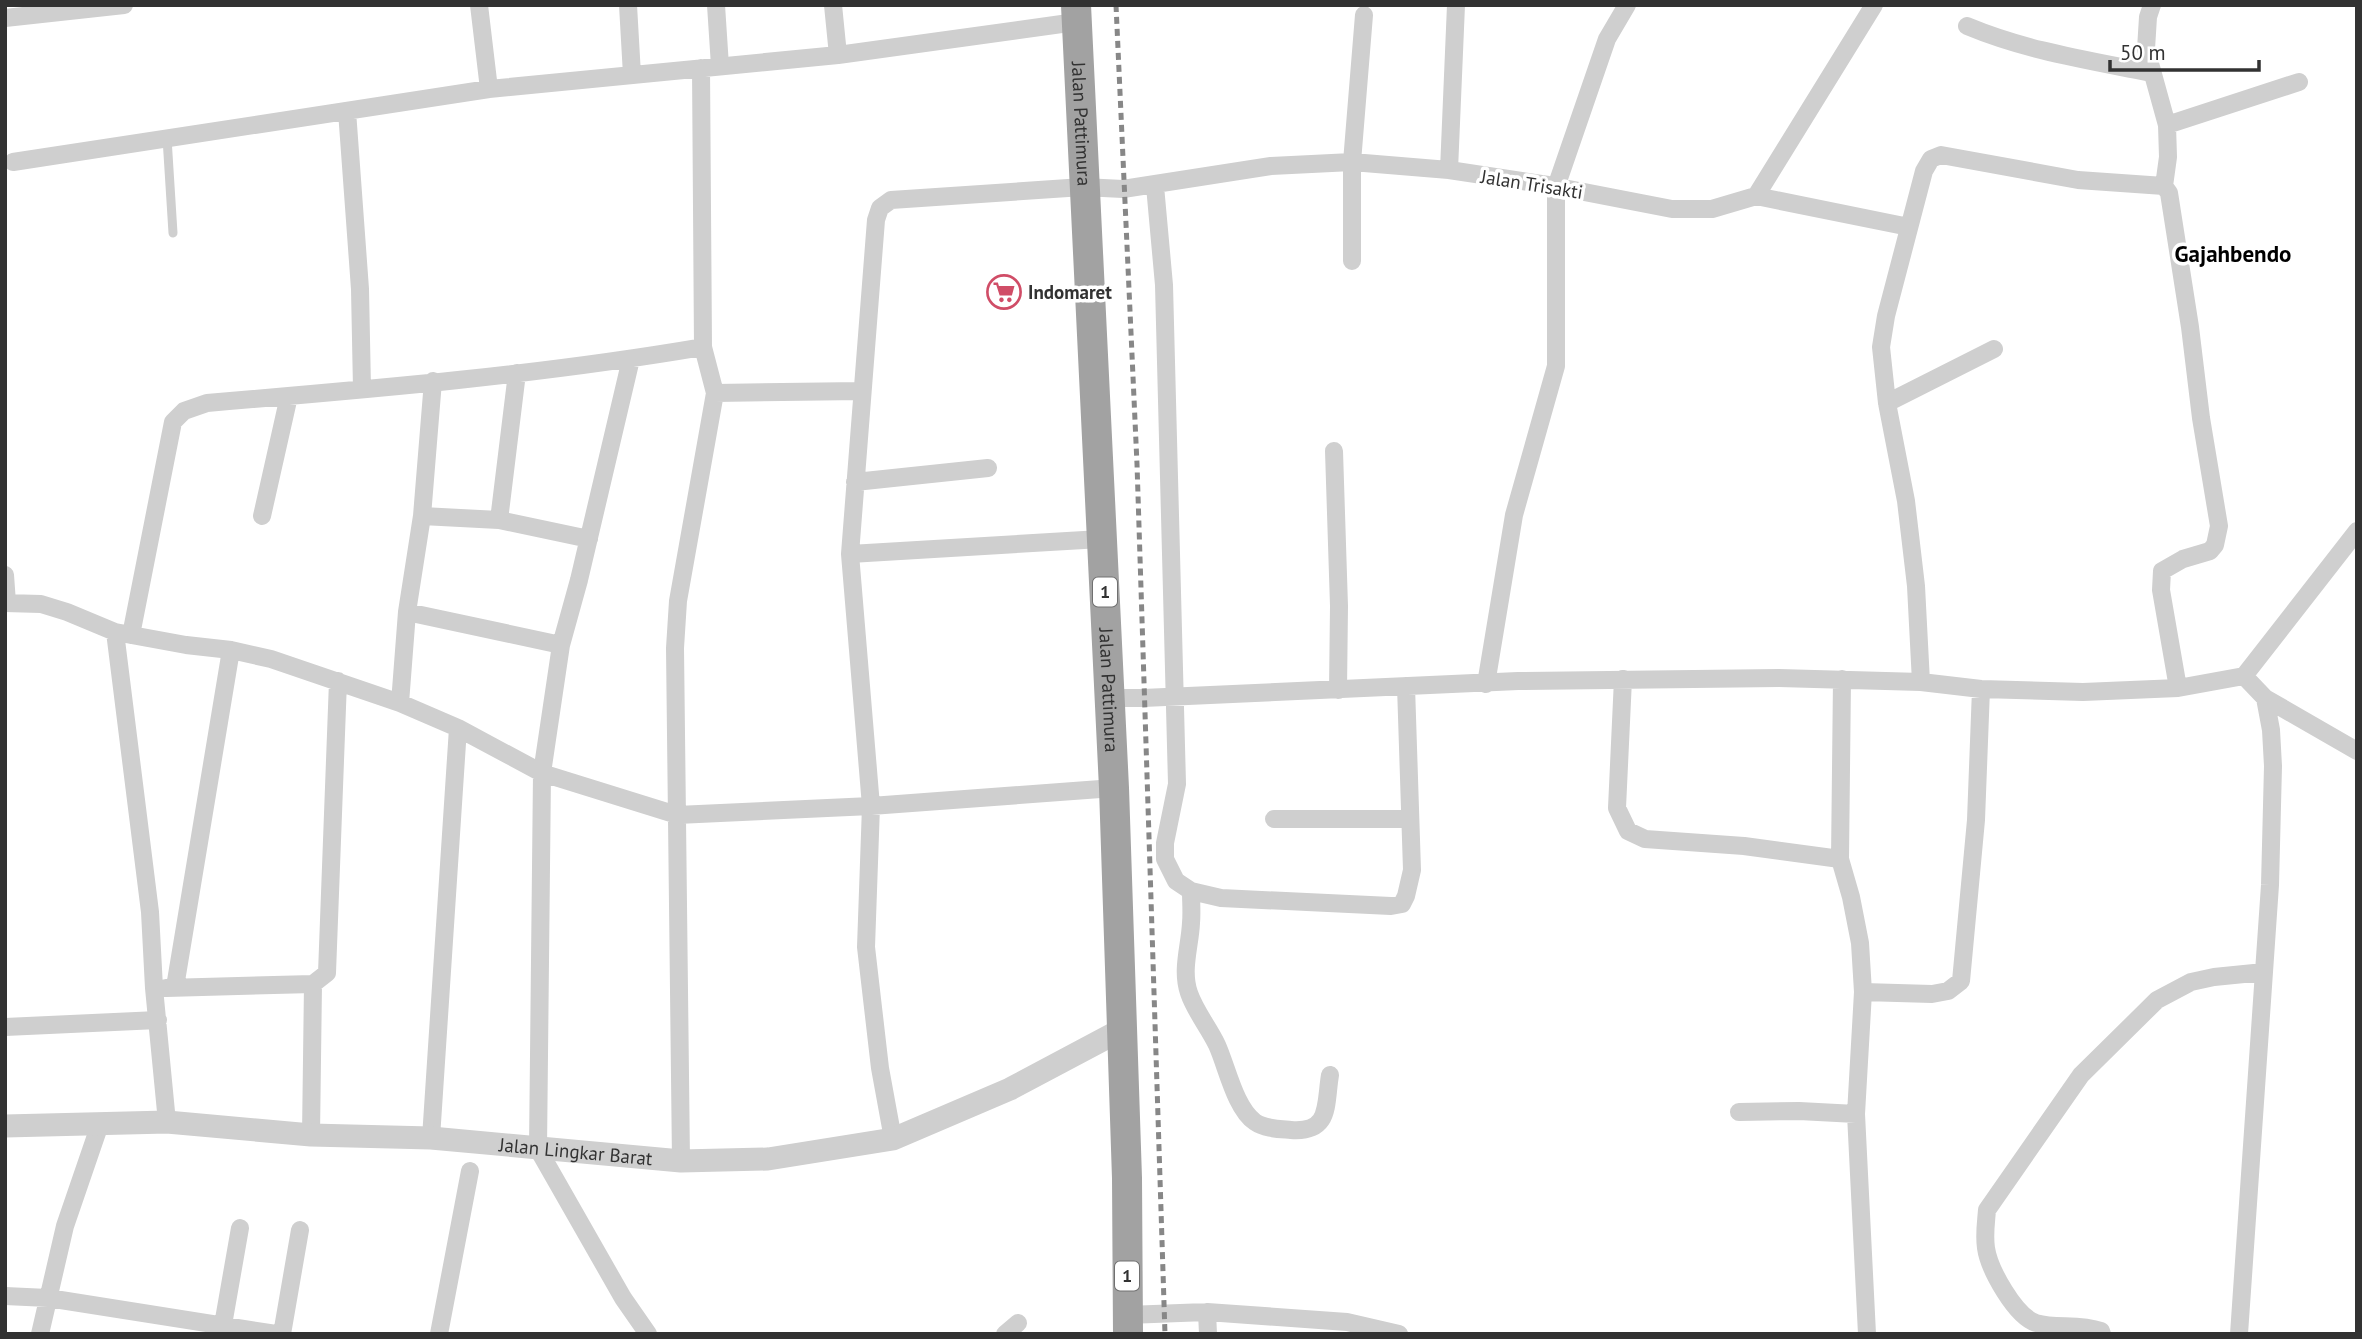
<svg xmlns="http://www.w3.org/2000/svg" width="2362" height="1339" font-family="'PT Sans',sans-serif">
	<style>
		.lines { fill: none; stroke-linecap: round; stroke-linejoin: round }
		.service { stroke: #cfcfcf; stroke-width: 9 }
		.minor { stroke: #cfcfcf; stroke-width: 18 }
		.tertiary { stroke: #cfcfcf; stroke-width: 23 }
		.trunk { stroke: #a2a2a2; stroke-width: 30 }
		.rail { stroke: #878787; stroke-width: 5; stroke-dasharray: 7 5; stroke-linecap: butt }
		.labels { text-anchor: middle; stroke-width: 7; stroke-linejoin: round; paint-order: stroke }
		.shield { fill: #fff; stroke: #707070; stroke-width: 2 }
		.shield-label { font-size: 18px; font-weight: bold; fill: #323232 }
		.street-label { font-size: 19px; fill: #323232; stroke: #fff }
		.poi-label { font-size: 19px; font-weight: bold; fill: #323232; stroke: #fff; text-anchor: start }
		.quarter-label { font-size: 23px; font-weight: bold; fill: #000; stroke: #fff }
	</style>
	<rect width="100%" height="100%" fill="#fff"/>
	<g class="lines">
		<path class="service" d="M167,138L173,233"/>
		<path class="minor" d="M479,5L489,89
			M628,5L632,75
			M716,5L720,66
			M833,5L838,55
			M2152,5L2148,17L2146,49L2167,125L2168,157L2164,186
			M5,18L124,5
			M1967,26C2027,51 2087,60 2151,73
			M347,111L360,289L362,389
			M2167,125L2299,82
			M13,162L489,89L838,55L1076,22
			M1449,170L1456,5
			M1155,186L1164,285L1177,784L1165,843V859L1176,881L1191,891L1221,898L1391,906L1402,904L1406,896L1412,870L1406,686
			M1756,196L1909,227
			M1352,261V162L1364,15
			M631,359L579,580L561,645L542,773L538,1149L623,1298L648,1334
			M715,393L861,391
			M1887,403L1994,349
			M1334,451L1339,606L1338,690
			M855,482L988,468
			M262,516L289,396
			M422,516L499,520L589,539
			M499,520L517,373
			M850,554L1101,539
			M5,575L7,603
			M5,603L41,604L67,612L115,632L186,645L231,650L271,659L400,703L458,728L542,773L677,815L871,806L1114,788
			M407,612L561,645
			M115,632L150,912L154,988L167,1122
			M131,635L173,422L184,411L207,403C373,389 539,375 703,347
			M1623,679L1617,808L1628,831L1645,839L1744,846L1840,859
			M1842,679L1840,859L1851,897L1860,943L1863,992L1856,1114L1867,1334
			M1921,682L1916,586L1906,501L1887,403L1881,347L1886,316L1924,171L1931,159L1941,155L2078,180L2164,186L2169,193L2190,327L2201,418L2219,526L2215,545L2210,551L2183,559L2162,571L2161,590L2178,688
			M1486,684L1514,515L1556,366V187L1607,39L1627,5
			M1109,698H1143L1518,681L1779,678L1921,682L1981,689L2083,692L2178,688L2244,676L2357,531
			M2265,698L2357,751
			M400,703L407,612L422,516L433,381
			M1274,819H1410
			M1191,891C1191,902 1192,913 1191,923C1190,946 1181,970 1189,993C1195,1011 1209,1028 1217,1045C1227,1067 1235,1108 1255,1122C1265,1129 1280,1129 1291,1130C1331,1133 1325,1105 1330,1075
			M175,987L231,650
			M166,988L313,984
			M1863,992L1932,994L1948,991L1961,981L1976,820L1981,689
			M5,1027L158,1020
			M1739,1112L1799,1111L1856,1114
			M311,1135L313,984L327,973L338,681
			M431,1138L458,728
			M893,1139L880,1068L866,947L871,806L850,554L876,220L880,208L891,200L1083,187L1123,189L1271,166L1352,162L1449,170L1548,185L1672,209H1712L1756,196L1874,5
			M681,1161L675,648L678,601L715,393L703,347L701,68
			M5,1296L48,1298L276,1334
			M1207,1312L1208,1334
			M1127,1315L1207,1312L1347,1322L1399,1334
			M223,1325L240,1228
			M40,1334L65,1226L100,1124
			M282,1334L300,1230
			M439,1334L470,1171
			M1005,1334L1018,1323
			M2102,1334L2101,1331C2078,1323 2056,1329 2036,1323C2015,1316 1989,1269 1986,1248C1984,1235 1986,1223 1987,1210L2081,1075L2157,1000L2191,982L2214,977L2264,972
			M2239,1334L2270,885L2273,766L2271,730L2265,698L2244,676"/>
		<path class="tertiary" id="s1" d="M5,1126L167,1122L311,1135L431,1138L681,1161L768,1159L893,1139L1010,1089L1121,1030"/>
		<path class="trunk" id="s2" d="M1076,5L1114,788L1127,1178L1128,1334"/>
		<path class="rail" d="M1116,5L1137,464L1165,1334"/>
	</g>
	<defs>
		<g id="supermarket-ring" transform="scale(1.75)"><circle r="9.5" fill="#fff" stroke="#d04d67" stroke-width="1.5"/><path d="M-6-5.5h2.5l.6 2H6L4.5 2H-2.5L-4.4-4H-6ZM-1.5 3.2a1.3 1.3 0 1 0 .1 0ZM3 3.2a1.3 1.3 0 1 0 .1 0Z" fill="#d04d67"/></g>
	</defs>
	<g fill-rule="evenodd">
		<use href="#supermarket-ring" x="1004" y="292"/>
	</g>
	<g class="labels">
		<g class="shield">
			<rect x="1093" y="577.5" width="24" height="29" rx="5"/>
			<rect x="1115" y="1261.5" width="24" height="29" rx="5"/>
		</g>
		<g class="shield-label">
			<text x="1105" y="598">1</text>
			<text x="1127" y="1282">1</text>
		</g>
		<g class="street-label">
			<text dy="7" stroke="none"><textPath href="#s2" startOffset="119">Jalan Pattimura</textPath></text>
			<text transform="translate(1532 184) rotate(9)" y="7">Jalan Trisakti</text>
			<text dy="7" stroke="none"><textPath href="#s2" startOffset="686">Jalan Pattimura</textPath></text>
			<text dy="7" stroke="none"><textPath href="#s1" startOffset="572">Jalan Lingkar Barat</textPath></text>
		</g>
		<g class="poi-label">
			<text x="1028" y="299">Indomaret</text>
		</g>
		<g class="quarter-label">
			<text x="2233" y="262">Gajahbendo</text>
		</g>
	</g>
	<rect width="2362" height="1339" fill="none" stroke="#323232" stroke-width="14"/>
	<path d="M2110 60v10h149v-10" fill="none" stroke="#323232" stroke-width="3.5"/>
	<text x="2120" y="60" font-size="21" fill="#323232" stroke="#ffffff" stroke-width="5" paint-order="stroke">50 m</text>
</svg>
